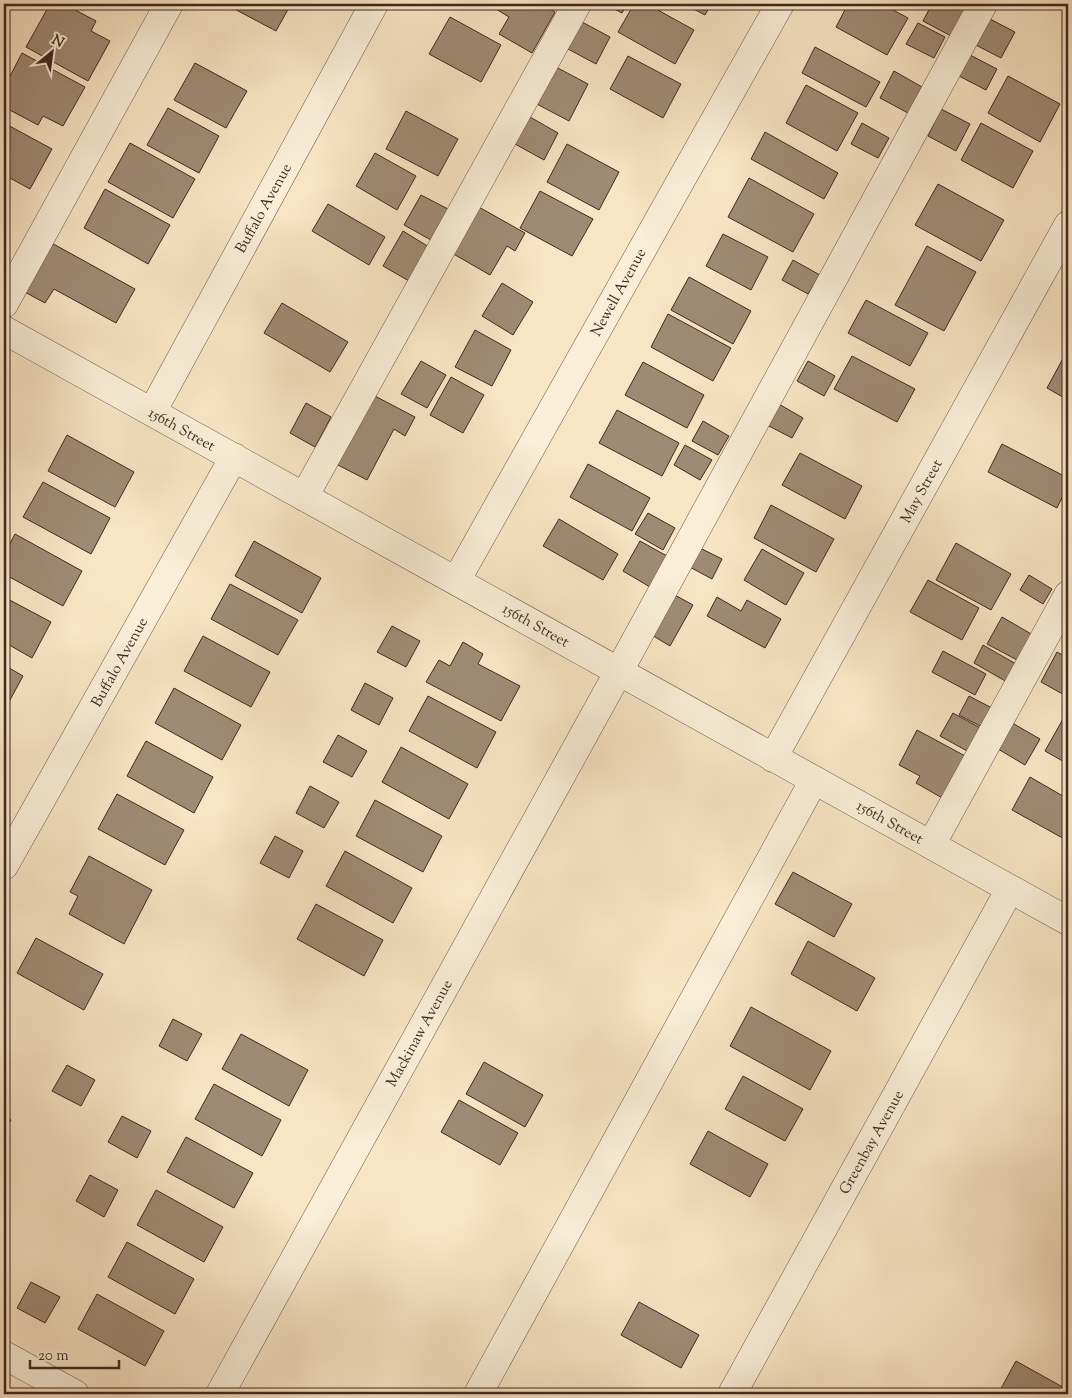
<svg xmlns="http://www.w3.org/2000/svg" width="1072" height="1398" font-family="'Sorts Mill Goudy',serif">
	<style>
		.building { fill: #9f8b75; stroke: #3e2920 }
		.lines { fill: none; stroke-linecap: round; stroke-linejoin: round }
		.minor-casing { stroke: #6c5849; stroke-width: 29 }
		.minor { stroke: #faeed8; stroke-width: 28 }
		.labels { text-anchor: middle; stroke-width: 4; stroke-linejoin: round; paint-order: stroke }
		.street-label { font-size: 15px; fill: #3e2920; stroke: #faeed8 }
	</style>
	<rect width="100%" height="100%" fill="#f8e5c3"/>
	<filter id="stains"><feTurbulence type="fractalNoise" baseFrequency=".004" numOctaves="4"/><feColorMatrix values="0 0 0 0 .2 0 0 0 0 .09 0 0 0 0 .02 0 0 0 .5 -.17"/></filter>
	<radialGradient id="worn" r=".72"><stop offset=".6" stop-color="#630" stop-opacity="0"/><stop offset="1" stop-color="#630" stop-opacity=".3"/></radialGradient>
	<path class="building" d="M50,4H64L96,21L91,31L110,41L88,81L26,47Z
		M225,4H291L276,31Z
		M499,4H541L555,12L532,53L499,34L509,17L496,9Z
		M605,4H627L622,13Z
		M634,4H647L694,30L675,64L618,32Z
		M684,4H711L705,15Z
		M848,4H882L908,18L887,55L836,27Z
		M932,4H955L966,10L951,36L923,21Z
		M450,17L501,45L481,82L429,54Z
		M986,17L1015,32L1001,58L972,43Z
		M582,22L610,37L596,64L568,49Z
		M918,23L945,37L934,58L906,44Z
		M815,47L880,82L866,107L802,73Z
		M22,53L85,87L63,126L43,116L38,125L4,107V88Z
		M970,55L997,69L986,90L959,76Z
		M628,56L681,84L663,118L610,89Z
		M195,63L247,91L226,128L174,100Z
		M554,66L588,84L569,121L535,103Z
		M894,71L922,87L908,113L880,98Z
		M1008,76L1060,104L1040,142L988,113Z
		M806,85L858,113L837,151L786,123Z
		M168,108L219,136L199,173L147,145Z
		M941,109L970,124L956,151L928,136Z
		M406,111L458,139L438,176L386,149Z
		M530,117L558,133L544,160L515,144Z
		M4,123L52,149L30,189L10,178L4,188Z
		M862,123L889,138L878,158L851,144Z
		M981,123L1033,151L1013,188L961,160Z
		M765,132L838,173L824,199L751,159Z
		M130,143L195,179L173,218L108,182Z
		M567,144L619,172L599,210L547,182Z
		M375,153L416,176L397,210L356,186Z
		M749,178L814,214L793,252L728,217Z
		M938,184L1004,220L981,261L915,225Z
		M105,189L170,225L148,264L84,228Z
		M540,191L593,219L572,256L520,228Z
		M421,195L448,209L431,240L404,225Z
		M328,204L385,237L369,265L312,231Z
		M477,206L525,233L515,251L507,246L490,275L450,252Z
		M403,231L429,247L409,281L383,266Z
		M723,234L768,257L751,290L706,266Z
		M48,241L135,289L116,323L54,289L45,303L21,290Z
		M927,246L976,272L944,331L895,305Z
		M793,260L820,275L808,294L782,280Z
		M689,277L751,311L733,344L671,310Z
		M502,283L533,302L513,335L482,316Z
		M866,300L928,333L910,366L848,333Z
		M282,303L348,342L330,372L264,333Z
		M668,314L731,348L713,381L651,347Z
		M475,330L511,350L492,386L455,367Z
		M1067,351L1068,352V400L1047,388Z
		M852,356L915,389L897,422L834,389Z
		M421,361L446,375L427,408L401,394Z
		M808,361L835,376L824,396L797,381Z
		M643,362L704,395L687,428L625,395Z
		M451,377L484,395L463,433L430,415Z
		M371,394L415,417L405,436L394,429L367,480L334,463Z
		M306,403L331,417L315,447L290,433Z
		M777,403L803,418L792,438L765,424Z
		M617,410L679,443L662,476L599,443Z
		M703,421L729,436L718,455L692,441Z
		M67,435L134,472L115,507L48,471Z
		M1002,444L1068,478V485L1057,508L988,472Z
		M685,445L712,460L700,480L674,465Z
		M800,453L862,486L845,519L782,485Z
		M588,464L650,498L632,531L570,497Z
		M43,482L110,518L91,554L23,517Z
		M4,485L10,489L4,501Z
		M771,505L834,539L816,572L754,538Z
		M648,513L675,528L663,550L635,534Z
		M559,519L618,554L603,580L543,546Z
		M15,534L82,571L63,606L4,574V555Z
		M254,541L321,578L302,613L235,576Z
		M640,541L667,556L650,587L623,571Z
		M956,543L1011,574L991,610L936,580Z
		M698,547L722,559L712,579L688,566Z
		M762,549L804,573L786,605L744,580Z
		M1029,575L1052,589L1043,604L1020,590Z
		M928,580L979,608L962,640L910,612Z
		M230,584L298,620L278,655L211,619Z
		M673,594L693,605L670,646L650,634Z
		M4,597L51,622L32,658L4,642Z
		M717,597L741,611L747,600L781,619L765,648L707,616Z
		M1002,617L1033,635L1019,661L987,644Z
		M392,626L420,641L406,667L377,652Z
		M203,636L270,672L251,707L184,671Z
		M463,642L483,654L478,664L520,686L501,721L426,682L439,660L450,666Z
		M983,645L1016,664L1007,682L974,663Z
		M943,651L986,674L975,695L932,672Z
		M1057,652L1068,658V697L1041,682Z
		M4,665L23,676L4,711Z
		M365,683L393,698L379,725L351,710Z
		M174,688L241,725L222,760L155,723Z
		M428,696L496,732L477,768L409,731Z
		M969,696L992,708L982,727L959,715Z
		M953,713L982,729L969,752L940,736Z
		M1063,719L1068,722V764L1045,751Z
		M1007,720L1040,739L1025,765L993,746Z
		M917,730L967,757L944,799L916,783L920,776L899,765Z
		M338,735L367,751L352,777L323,762Z
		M146,741L213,777L194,813L127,776Z
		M401,747L468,784L449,819L382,782Z
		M1030,777L1068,799V841L1012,810Z
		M310,786L339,802L324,828L296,813Z
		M117,794L184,830L165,865L98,829Z
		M375,800L442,836L423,872L356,836Z
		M275,836L303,851L289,878L260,863Z
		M345,851L412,888L393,923L326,886Z
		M89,856L152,890L124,944L69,914L78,896L70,892Z
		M793,872L852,904L834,937L775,904Z
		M316,904L383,940L364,976L297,939Z
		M36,938L103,974L84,1010L17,973Z
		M808,941L875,978L857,1011L791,974Z
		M751,1007L831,1051L810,1090L730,1046Z
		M173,1019L202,1034L187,1061L159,1046Z
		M241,1034L308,1070L289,1106L222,1069Z
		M484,1062L543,1095L525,1127L466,1094Z
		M67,1065L95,1080L81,1106L52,1091Z
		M743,1076L803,1109L785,1141L725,1109Z
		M214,1084L281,1120L262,1156L195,1119Z
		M459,1100L518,1133L500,1165L441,1132Z
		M4,1116L11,1120L4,1132Z
		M122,1116L151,1131L137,1158L108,1142Z
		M708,1131L768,1164L750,1197L690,1164Z
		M186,1137L253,1173L234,1208L167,1172Z
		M90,1175L118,1190L104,1217L76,1201Z
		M156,1190L223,1227L204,1262L137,1225Z
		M127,1242L194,1279L175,1314L108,1277Z
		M31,1282L60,1297L45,1323L17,1308Z
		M97,1294L164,1331L145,1366L78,1329Z
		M639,1302L699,1335L681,1368L621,1335Z
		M1016,1361L1068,1390V1394H998Z"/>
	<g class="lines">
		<g class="minor-casing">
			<path id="minor" d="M4,304L169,4
				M4,330L1068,921
				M152,412L374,4
				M304,497L577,4
				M456,581L780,4
				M773,758L1068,225
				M931,845L1068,595
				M4,866L234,457
				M4,1355L75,1394
				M220,1394L619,671L983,4
				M478,1394L814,780
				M732,1394L1010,889"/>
		</g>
		<use href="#minor" class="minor"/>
	</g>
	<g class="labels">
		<g class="street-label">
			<text transform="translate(263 208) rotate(-61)" y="5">Buffalo Avenue</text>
			<text transform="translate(618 292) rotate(-61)" y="5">Newell Avenue</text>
			<text transform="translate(182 429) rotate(29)" y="5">156th Street</text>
			<text transform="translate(921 491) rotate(-61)" y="5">May Street</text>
			<text transform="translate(536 625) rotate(29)" y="5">156th Street</text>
			<text transform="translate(119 662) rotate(-61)" y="5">Buffalo Avenue</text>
			<text transform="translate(890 822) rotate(29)" y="5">156th Street</text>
			<text transform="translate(419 1033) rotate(-61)" y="5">Mackinaw Avenue</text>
			<text transform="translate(871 1142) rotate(-61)" y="5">Greenbay Avenue</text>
		</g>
	</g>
	<rect width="1072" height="1398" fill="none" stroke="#f8e5c3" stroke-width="20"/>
	<rect x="5" y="5" width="1062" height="1388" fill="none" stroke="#3e2920" stroke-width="2.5"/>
	<rect x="10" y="10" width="1052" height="1378" fill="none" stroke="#3e2920"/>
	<g transform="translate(52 52) rotate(29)" stroke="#faeed8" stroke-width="4" paint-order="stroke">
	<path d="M0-4L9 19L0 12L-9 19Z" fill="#3e2920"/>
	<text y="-8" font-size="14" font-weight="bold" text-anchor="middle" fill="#3e2920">N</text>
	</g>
	<path d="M30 1360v8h89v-8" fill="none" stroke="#3e2920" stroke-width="2.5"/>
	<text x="38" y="1360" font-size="15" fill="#3e2920" stroke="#faeed8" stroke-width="4" paint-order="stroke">20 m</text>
	<rect width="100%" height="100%" filter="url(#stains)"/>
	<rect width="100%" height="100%" fill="url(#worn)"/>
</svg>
